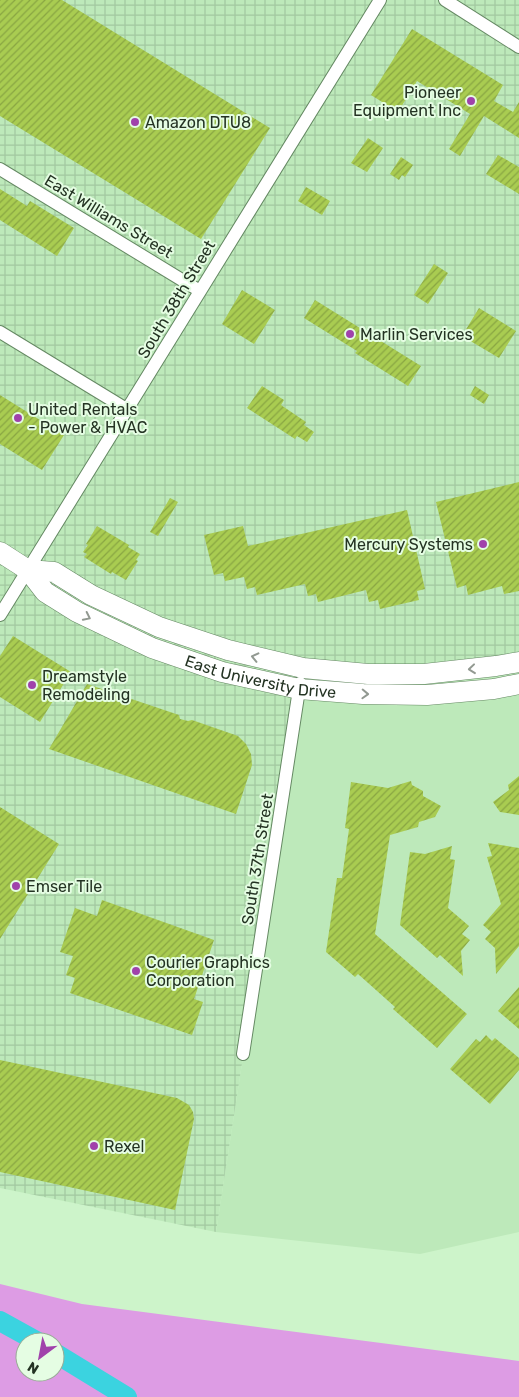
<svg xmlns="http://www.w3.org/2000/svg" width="519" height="1397" font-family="Rubik,sans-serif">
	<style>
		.built { fill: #bde9ba }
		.industrial { fill: url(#industrial-grid) }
		.green { fill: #dd9ce4; fill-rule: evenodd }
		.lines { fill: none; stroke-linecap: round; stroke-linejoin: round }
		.river { stroke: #3bd3e0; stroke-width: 20 }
		.building { fill: url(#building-hatch) }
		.street-casing { stroke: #658963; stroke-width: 14 }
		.primary-casing { stroke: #658963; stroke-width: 21 }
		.street { stroke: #fff; stroke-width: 12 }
		.primary { stroke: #fff; stroke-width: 20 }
		.oneway { stroke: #929991 }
		.poi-dot { fill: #a042ab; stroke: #e5fde3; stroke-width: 2 }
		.labels { text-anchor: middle; stroke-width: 4; stroke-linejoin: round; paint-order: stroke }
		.poi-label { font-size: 16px; fill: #243323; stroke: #e5fde3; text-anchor: start }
		.street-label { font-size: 16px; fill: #243323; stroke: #e5fde3 }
	</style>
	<defs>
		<pattern id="industrial-grid" width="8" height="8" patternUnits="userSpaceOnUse" patternTransform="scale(1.25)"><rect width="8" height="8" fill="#bde9ba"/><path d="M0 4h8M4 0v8" fill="none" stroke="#a2c8a0"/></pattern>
		<pattern id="building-hatch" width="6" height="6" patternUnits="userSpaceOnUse" patternTransform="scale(1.25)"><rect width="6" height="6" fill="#a9cc51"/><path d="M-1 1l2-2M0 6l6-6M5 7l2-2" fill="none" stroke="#89a643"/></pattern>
	</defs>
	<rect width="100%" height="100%" fill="#cdf4ca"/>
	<path class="built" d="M519,662V1232L420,1254L216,1232L303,668Z"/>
	<path class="industrial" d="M0,0H519V662L303,668L216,1232L0,1188Z"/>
	<path class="green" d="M0,1284L82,1304L519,1361V1397H0ZM25,1342H55V1372H25Z"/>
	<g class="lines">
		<path class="river" d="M0,1321L38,1342
			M55,1353L127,1397"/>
	</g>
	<path class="building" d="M0,0H62L270,128L201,239L0,116Z
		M412,29L503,85L494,101L513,112L519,102V138L484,116L460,156L449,149L470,114L417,81L398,112L371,95Z
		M368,138L383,148L367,172L351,163Z
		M498,155L519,167V194L486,174Z
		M401,157L413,165L405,177L402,175L399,180L390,174Z
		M306,187L330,201L322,215L298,201Z
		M0,189L27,206L30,201L74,228L57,256L0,220Z
		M434,264L448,273L428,304L414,295Z
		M242,290L275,310L254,344L222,324Z
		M315,300L421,366L408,386L355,353L357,351L304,318Z
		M479,308L516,331L499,358L462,336Z
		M262,386L284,400L281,405L306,422L304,425L314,432L307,442L297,436L295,439L247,408Z
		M475,386L489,395L484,404L470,395Z
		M0,395L64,435L42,470L0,444Z
		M519,482V591L504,594L502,586L468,595L466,585L457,588L436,502Z
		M170,498L178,502L158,536L150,532Z
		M407,510L425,589L417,591L419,600L380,609L378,600L369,602L366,590L318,602L316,594L308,596L305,584L257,595L255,587L247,589L244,577L225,581L223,573L214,575L204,535L243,526L248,546Z
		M97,526L129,545L128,547L140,554L136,560L138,561L126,580L112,572L111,574L84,557L87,554L83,552L88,545L86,544Z
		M13,636L71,672L40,722L0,697V656Z
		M87,684L179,715L180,719L188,721L192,720L238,736L246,744L251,754L252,765L236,814L49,749Z
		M519,776V815L500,812L493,802L509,790L508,785Z
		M411,781L412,785L423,791V796L441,806L435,817L419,822L418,827L390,835L375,934L467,1014L437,1048L393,1009L395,1007L358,974L355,977L326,952L337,878H342L349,829L345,828L351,782L388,788Z
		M0,807L59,844L0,939Z
		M488,843L519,848V946L496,974L495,948L485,939L491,932L483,925L501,904L487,857L492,856Z
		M452,846L450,859L455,860L448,908L469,926L462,934L470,940L461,951L463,976L440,955L437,958L400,925L410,852L425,854Z
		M102,900L214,940L194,999L203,1002L192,1035L70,993L75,978L66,975L73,956L60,952L75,908L97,916Z
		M519,987V1029L498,1011Z
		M486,1035L492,1041L495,1038L519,1058V1070L490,1104L450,1069L476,1039L480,1042Z
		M0,1060L177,1098L189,1105L193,1112L194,1119L175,1210L0,1172Z"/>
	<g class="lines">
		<g class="street-casing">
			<path id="street" d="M445,0L519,47
				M0,169L200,291
				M0,332L128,410
				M0,615L380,0
				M243,1054L300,683"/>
		</g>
		<g class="primary-casing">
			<g id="primary">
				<path id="s1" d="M0,552L28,570L45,592L77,612L152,648L222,672L299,689L363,694L427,695L494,689L519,684"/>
				<path d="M28,570L54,572L91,595L159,627L228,650L303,668L368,674H424L496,666L519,662"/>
			</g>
		</g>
		<use href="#street" class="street"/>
		<use href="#primary" class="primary"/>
	</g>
	<defs><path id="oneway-chevron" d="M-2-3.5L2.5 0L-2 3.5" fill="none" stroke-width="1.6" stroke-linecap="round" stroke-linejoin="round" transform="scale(1.25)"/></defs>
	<g class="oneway">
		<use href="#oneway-chevron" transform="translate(87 617) rotate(26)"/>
		<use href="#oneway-chevron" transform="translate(255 657) rotate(-167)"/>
		<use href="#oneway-chevron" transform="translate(472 669) rotate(174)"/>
		<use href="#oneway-chevron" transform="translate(365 694) rotate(2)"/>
	</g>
	<g class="poi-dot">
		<circle cx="471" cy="101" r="5"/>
		<circle cx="135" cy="122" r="5"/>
		<circle cx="350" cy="334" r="5"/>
		<circle cx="18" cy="418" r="5"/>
		<circle cx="483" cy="544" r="5"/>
		<circle cx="32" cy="685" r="5"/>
		<circle cx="16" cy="886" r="5"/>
		<circle cx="136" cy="971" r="5"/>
		<circle cx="94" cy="1146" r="5"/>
	</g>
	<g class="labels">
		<g class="poi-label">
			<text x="461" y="98" text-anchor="end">Pioneer<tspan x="461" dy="18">Equipment Inc</tspan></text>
			<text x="145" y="128">Amazon DTU8</text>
			<text x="360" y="340">Marlin Services</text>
			<text x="28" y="415">United Rentals<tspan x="28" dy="18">- Power &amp; HVAC</tspan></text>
			<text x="473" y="550" text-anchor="end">Mercury Systems</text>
			<text x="42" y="682">Dreamstyle<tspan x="42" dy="18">Remodeling</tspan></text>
			<text x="26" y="892">Emser Tile</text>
			<text x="146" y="968">Courier Graphics<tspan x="146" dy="18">Corporation</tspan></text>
			<text x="104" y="1152">Rexel</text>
		</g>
		<g class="street-label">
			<text transform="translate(109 216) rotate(31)" y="6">East Williams Street</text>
			<text transform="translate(176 299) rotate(-59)" y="6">South 38th Street</text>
			<text dy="6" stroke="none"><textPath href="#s1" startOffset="295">East University Drive</textPath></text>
			<text transform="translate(257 859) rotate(-81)" y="6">South 37th Street</text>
		</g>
	</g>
	<g transform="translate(40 1357) rotate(212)"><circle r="24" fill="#e5fde3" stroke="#98ac96"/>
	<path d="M0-4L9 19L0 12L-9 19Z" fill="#a042ab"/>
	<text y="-8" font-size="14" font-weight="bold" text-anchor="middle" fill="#243323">N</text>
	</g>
</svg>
